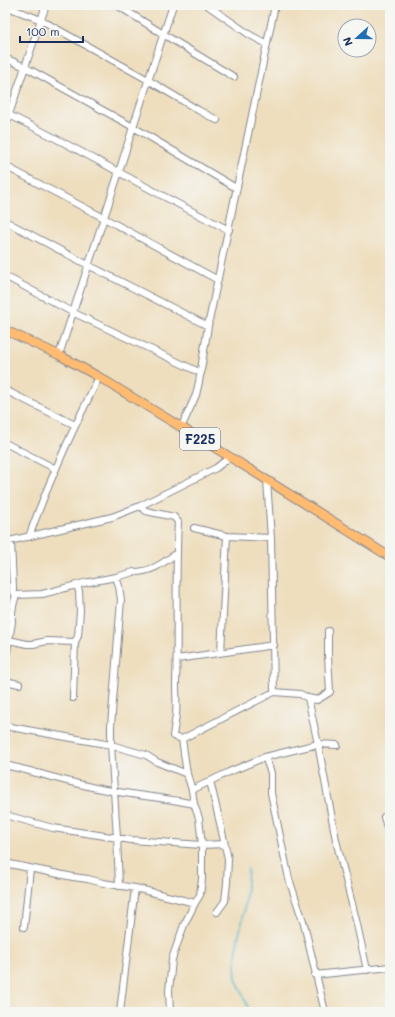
<svg xmlns="http://www.w3.org/2000/svg" width="395" height="1017" font-family="Mali,sans-serif">
	<style>
		.lines { fill: none; stroke-linecap: round; stroke-linejoin: round }
		.stream { stroke: #51b9ce; stroke-width: 1.5 }
		.minor-casing { stroke: #84868e; stroke-width: 8 }
		.major-casing { stroke: #84868e; stroke-width: 10 }
		.minor { stroke: #fff; stroke-width: 6 }
		.major { stroke: #ffbb71; stroke-width: 8 }
		.labels { text-anchor: middle; stroke-width: 3; stroke-linejoin: round; paint-order: stroke }
		.shield { fill: #f6f6f2; stroke: #5d6b8a; stroke-width: 1 }
		.shield-label { font-size: 13px; font-weight: bold; fill: #1b2f5e }
	</style>
	<rect width="100%" height="100%" fill="#f6f6f2"/>
	<filter id="ink" filterUnits="userSpaceOnUse"><feTurbulence type="fractalNoise" baseFrequency=".025" numOctaves="2"/><feDisplacementMap in="SourceGraphic" scale="8" xChannelSelector="R" yChannelSelector="G"/><feConvolveMatrix kernelMatrix="1 2 1 2 8 2 1 2 1" color-interpolation-filters="sRGB"/></filter>
	<filter id="wash" filterUnits="userSpaceOnUse"><feTurbulence type="fractalNoise" baseFrequency=".012" numOctaves="4" result="noise"/><feDisplacementMap in="SourceGraphic" scale="16" xChannelSelector="R" yChannelSelector="G"/><feGaussianBlur stdDeviation="0.9" result="paint"/><feColorMatrix in="noise" values="0 0 0 0 0 0 0 0 0 0 0 0 0 0 0 0 0 1.4 0 .05"/><feComposite in="paint" operator="in"/></filter>
	<g filter="url(#wash)">
		<rect width="100%" height="100%" fill="#eedebe"/>
		<g class="lines">
			<path class="stream" d="M248,869L246,898L242,923L238,938L235,967L236,978L250,1012"/>
		</g>
	</g>
	<g filter="url(#ink)">
		<g class="lines">
			<g class="minor-casing">
				<path id="minor" d="M117,5L163,34L234,77
					M207,5L250,35L267,44
					M5,6L41,20L148,80L198,110L217,120
					M5,58L25,67L133,127L236,188
					M5,113C81,149 153,193 229,230
					M5,126L46,5
					M5,166L104,218L218,280
					M5,221L88,265L208,326
					M5,276L72,312L201,373
					M59,355L119,172L133,127L173,5
					M5,390L75,425
					M181,428L196,395L199,382L208,326L275,5
					M5,443L56,469
					M267,480L271,538L274,692
					M140,506L146,511L174,517L178,522C175,576 178,630 176,684C176,695 177,705 176,715C175,722 174,729 173,736L182,739L274,692L300,694L308,698L318,744L336,840L356,920L367,970
					M194,528L227,536L271,538
					M29,537C48,482 73,429 99,377
					M5,542L112,517L140,506L216,468L230,457
					M116,577L119,586L121,600L111,726V745L117,837L119,886
					M16,595L42,594L54,591L84,583L116,577L134,572C152,572 163,563 177,553
					M9,640L27,644H33L47,641L75,642
					M221,652L227,536
					M177,659L274,645
					M5,663L12,622C11,612 13,604 16,595L13,592V587L11,541
					M5,681L19,684
					M73,698L75,642L78,636L80,611L79,591L77,586
					M308,698L317,700L330,692L328,656V631
					M5,726L111,745L146,755L157,762L187,774
					M265,757L271,773V793L289,879L304,924L325,1012
					M5,765C41,773 76,785 112,791C140,796 167,798 194,804
					M210,781L220,823L228,859L227,883L225,901L217,912
					M192,790L229,772L265,757L318,744L337,745
					M5,815L53,828L131,840L202,845L224,844
					M384,817L390,838
					M5,863L73,877L88,879L103,883L135,888L195,903
					M24,927L30,869
					M315,975L390,967
					M120,1012L135,888
					M170,1012L169,991L172,959L184,925L195,903L200,895L202,879V845L199,818L194,804L192,790L187,774L182,739"/>
			</g>
			<g class="major-casing">
				<path id="major" d="M5,330L59,355L99,377L230,457L390,557"/>
			</g>
			<use href="#minor" class="minor"/>
			<use href="#major" class="major"/>
		</g>
	</g>
	<g class="labels">
		<rect class="shield" x="180" y="428" width="40" height="22" rx="3"/>
		<g class="shield-label">
			<text x="200" y="444">F225</text>
		</g>
	</g>
	<rect width="395" height="1017" fill="none" stroke="#f6f6f2" stroke-width="20"/>
	<g transform="translate(357 38) rotate(249)"><circle r="19" fill="#f6f6f2" stroke="#9ea6b7"/>
	<path d="M0-3L7 15L0 10L-7 15Z" fill="#1f6fb2"/>
	<text y="-6" font-size="11" font-weight="bold" text-anchor="middle" fill="#1b2f5e">N</text>
	</g>
	<path d="M20 36v6h63v-6" fill="none" stroke="#1b2f5e" stroke-width="2"/>
	<text x="26" y="36" font-size="12" fill="#1b2f5e" stroke="#f6f6f2" stroke-width="3" paint-order="stroke">100 m</text>
</svg>
